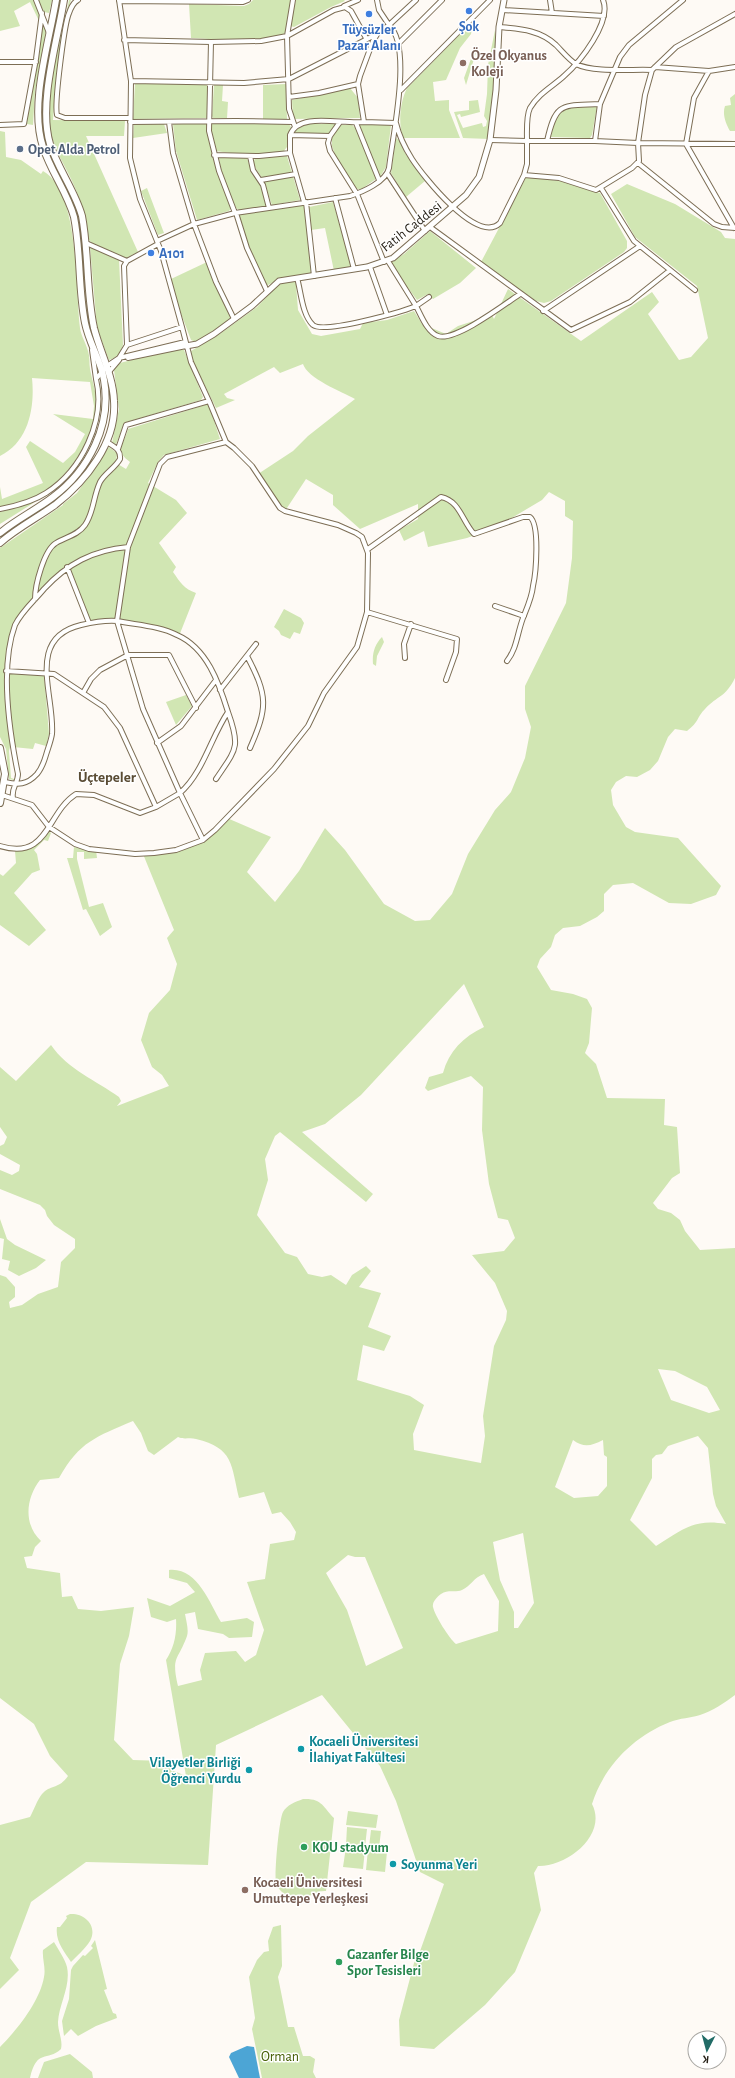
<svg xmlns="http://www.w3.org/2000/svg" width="735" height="2078" font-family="'Alegreya Sans',sans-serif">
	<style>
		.green { fill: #d1e6b3; fill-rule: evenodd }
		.water { fill: #4ca5d5 }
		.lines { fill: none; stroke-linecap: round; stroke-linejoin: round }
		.minor-casing { stroke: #7d6e55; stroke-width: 6 }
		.tertiary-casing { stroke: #7d6e55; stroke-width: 7 }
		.primary-casing { stroke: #7d6e55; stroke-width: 8 }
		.minor { stroke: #fff; stroke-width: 4 }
		.tertiary { stroke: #fff; stroke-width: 5 }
		.primary { stroke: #fff; stroke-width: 6 }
		.shop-dot { fill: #3f7fe0; stroke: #fff; stroke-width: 1.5 }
		.education-dot { fill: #8d6e63; stroke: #fff; stroke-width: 1.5 }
		.service-dot { fill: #5c6f8a; stroke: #fff; stroke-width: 1.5 }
		.culture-dot { fill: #0f9aa8; stroke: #fff; stroke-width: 1.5 }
		.leisure-dot { fill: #2e9e5b; stroke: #fff; stroke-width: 1.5 }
		.labels { text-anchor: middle; stroke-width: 3; stroke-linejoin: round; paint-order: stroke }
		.shop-label { font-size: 14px; font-weight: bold; fill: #366cbe; stroke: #fff }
		.education-label { font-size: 14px; font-weight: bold; fill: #785e54; stroke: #fff; text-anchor: start }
		.service-label { font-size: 14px; font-weight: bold; fill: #4e5e75; stroke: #fff; text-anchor: start }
		.street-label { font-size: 14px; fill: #282218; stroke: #fff }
		.culture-label { font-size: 14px; font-weight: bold; fill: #0d838f; stroke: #fff; text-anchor: start }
		.leisure-label { font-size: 14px; font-weight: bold; fill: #27864d; stroke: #fff; text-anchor: start }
		.park-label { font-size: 14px; fill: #435d00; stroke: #fff }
		.neighbourhood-label { font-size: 15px; font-weight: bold; fill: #5a4c34; stroke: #fff }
	</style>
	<rect width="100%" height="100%" fill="#fefaf5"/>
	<path class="green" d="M0,0H34L46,32L35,91L33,125L27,124L28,102L41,30L39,21L30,2L14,11L20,26L0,31Z
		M38,0H52L49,13L44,12Z
		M69,0H71L65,19L56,78L53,120L125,121L124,136H86L138,252L126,258L94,245L89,240C84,224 83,207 76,190C67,167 52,149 49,123C45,86 62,37 69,0Z
		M253,0H291L285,33C271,44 210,39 191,38L189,4L244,6L249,4Z
		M296,0H344L345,1L331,7L294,27L290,26Z
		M473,21L471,34L460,48L446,80L433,82L435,101L449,100V110L460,138H403C398,123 400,102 407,88Z
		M495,30V79L489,139L463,138L454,112L469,110V101L478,100L480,112L461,117L460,114L457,115L463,128L482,123L483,127L486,126L487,121L484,116L487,94L488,65Z
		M476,45L477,49L466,85L464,78Z
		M135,84H207L208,117L207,118L133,119Z
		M286,84L287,119H263V85Z
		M214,85H223L222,101L228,102L227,118H213L212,116Z
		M350,88L358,98L360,118L293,119L292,100Z
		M735,94V131H730C726,124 722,114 725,106L731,105L730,98Z
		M597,106L592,135L590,138L551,137C558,102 566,109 597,106Z
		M211,123L289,124L291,127L287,147L283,152L247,155L215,151L211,134Z
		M134,124H164L167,133L133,138Z
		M173,124H207L210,146L231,208L229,211L197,220L176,151Z
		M308,124H336L328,135L294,133L296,129Z
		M361,124L391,125L386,167L380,177L359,126Z
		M341,125H352L357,129L376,179L360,190L356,188L335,155L332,146V136Z
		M0,131L5,132L6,157L21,160L41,174L43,171C80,191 75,290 80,328C81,336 86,343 88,351C90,357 89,363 90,369C94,390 101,403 93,426C85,451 64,481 40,494C27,500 14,503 0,507V487L2,499L43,483L26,447L30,441L63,463L75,452L85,434L53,414L93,419L94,406L90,382L32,378C35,407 29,442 0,456Z
		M396,138L399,140L405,153L425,181L406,197L391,173Z
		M287,156L292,173L262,178L253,164L255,158Z
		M221,157L247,158L252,172L260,183L267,204L266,206L239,210L236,208L221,171L219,158Z
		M293,176L300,200L272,205L265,186V181Z
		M526,177L561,181L600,193L627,241V248L624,252L551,301L544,303L536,301L481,262Z
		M627,184L675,204L721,232L725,238L735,239V678C725,698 718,695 705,709C697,717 699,722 687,731L675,729L668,737L658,761L650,770L637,777L626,776L616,782L611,790L613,805L626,827L635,832L678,838L721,886L716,895L691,904L669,903L633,883L613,885L604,894V911L597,917L580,926L563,928L555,935L551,947L540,959L537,967L551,990L573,994L587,999L592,1008L589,1043L585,1053L596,1064L607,1098L665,1099L664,1125L677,1127L680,1173L672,1178L653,1203L658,1209L671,1213L680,1220L685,1231L700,1250L735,1248V1695C724,1703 713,1711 700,1715C691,1718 680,1718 670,1722C634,1736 604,1766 592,1804C608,1835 567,1867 538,1866L534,1873L541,1910L515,1972L485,2005L434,2049L400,2046L399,2020L414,1963L419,1954L444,1884L420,1872L396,1801L380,1766L322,1695L216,1745L208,1865L86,1862L31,1902L10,1958L19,1970L0,1989V1825L30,1817C34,1810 37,1800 42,1794C51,1784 58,1790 68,1776L50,1756L34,1724L0,1698V1275L6,1277L15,1287V1297L9,1302L10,1308L22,1305L38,1294L58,1287L61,1262L75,1248V1239L54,1225L47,1216L45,1210L40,1205L0,1189V1170L12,1175L19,1171L20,1165L0,1154V1146L4,1144L7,1137L0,1127V1067L16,1081L51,1045C67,1069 97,1081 119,1097L121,1101L117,1106L169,1086L162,1075L152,1067L141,1040L149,1013L170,990L177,964L167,938L174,930L143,854L165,852L203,840L227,818L271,837L247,872L275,902L299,871L325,828L345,850L384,904L415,921L430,920L452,894L468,854L495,810L511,792L525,758L531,727L525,709V686L566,603L572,558L573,521L565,516V501L549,492L542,500L510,519L509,522L467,538L428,547L424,531L404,541L399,530L418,519V504L360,529L333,505V495L306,479L285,511L258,474L293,451L308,436L355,399C342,392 307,378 303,364L280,373L274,367L224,394L227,398L235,400L216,408L192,360L191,351L221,333L257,307L276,287L283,282L294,281L296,284L298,310L312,334L321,336L360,329L363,323L387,320L414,311L422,324L446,334L458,326L492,315L494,319L508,289L581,341L652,292L659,302L648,314L679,360L691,357L708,338L697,286L635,237L611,194ZM464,984L484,1027C463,1037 449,1051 443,1073L429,1077L425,1088L428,1091L471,1076L483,1087L482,1130L489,1184L498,1218L508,1220L515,1238L504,1251L472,1255L495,1283L507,1311L506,1320L494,1346L483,1416L485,1436L481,1463L414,1450L413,1434L424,1405L410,1396L357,1380L363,1345L384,1351L391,1336L368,1327L381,1293L359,1287L371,1271L366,1266L352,1275L346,1285L331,1275L322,1277L308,1274L297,1257L285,1253L257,1215L268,1180L265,1159L275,1136L280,1132L366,1202L373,1194L302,1132L325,1124L361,1095ZM658,1369L675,1371L707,1387L720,1410L709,1413L671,1400ZM133,1421L141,1433L148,1451L154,1455L178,1437C185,1440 189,1437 196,1439C234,1448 231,1465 239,1498L264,1492L272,1514L281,1512L290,1522L296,1532L294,1540L270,1544L265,1579L247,1582L264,1630L256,1655L245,1662L236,1651L205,1653L200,1670L202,1680L178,1686C171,1656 178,1661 187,1636C189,1630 186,1620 185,1614L195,1612L198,1629L223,1634L229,1638L252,1637L254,1622L247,1618L221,1622C209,1602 197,1567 169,1570V1578L187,1583L195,1592L170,1606L147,1598L151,1617L167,1622L176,1619C177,1634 174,1648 166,1660L186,1776L174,1771L165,1761L133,1760L114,1740L120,1664L129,1636L134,1607L101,1611L78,1609L72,1596L62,1597L60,1573L27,1568L24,1557L32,1556L35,1547L41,1541C23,1524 26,1498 40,1480L59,1478C80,1441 96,1437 133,1421ZM698,1436L708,1448L713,1494L716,1506L726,1524C694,1518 682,1530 656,1546L630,1520L652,1478V1459L656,1455L662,1454L668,1446ZM573,1440C584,1448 591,1446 603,1440L604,1455L607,1457V1486L598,1496L574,1498L555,1487ZM523,1533L534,1603L518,1628H514V1612L500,1580L493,1542ZM348,1555L355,1557H365L403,1648L366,1666L347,1610L326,1573ZM484,1574L499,1601L498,1631L456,1644C449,1638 435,1616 433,1607C432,1602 437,1597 441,1594C448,1589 455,1593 462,1590C471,1586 474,1577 484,1574Z
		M147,188L164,233L158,235L141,191Z
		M333,202L351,264L349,268L334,271L325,228L311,230L309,207Z
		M304,205L312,273L304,276L282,278L266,286L250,250L238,214Z
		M430,231L476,268L460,283L433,299L428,294L417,300L402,280L391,262L404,254Z
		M90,247L119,259L123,345C121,352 117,358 109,360L97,328Z
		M207,262L231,319L196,342L191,340L177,303L171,279Z
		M178,348L184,350L203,397L201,400L127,422L124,425L116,444L112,443L119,409L114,370L116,364Z
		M205,405H209L220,439L164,455L158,462L148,483L176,500L187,513L159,543L176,567L173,572C180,582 184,589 196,593L179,636L117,621L89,623L68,567L52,580L16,623L6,671L44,673L49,734L46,746L35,743L33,749L13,747L11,743L9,751L11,778L14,779V780L9,779L6,749L0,737V548L63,505V504L77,493L109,447L117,453L116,463L126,469L130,462C113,450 124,445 128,429Z
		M35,502L0,524V512Z
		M284,609L301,618L304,623L300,634L294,632L290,639L281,635L279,631L274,627Z
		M382,637L384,642L377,656L376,666L373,664C372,653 375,644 382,637Z
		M186,695L192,706L176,725L166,702Z
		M48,831L51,833L48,841L44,840L34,850L37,854L40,870L32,873L14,893L46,930L29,946L0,925V874L3,876L16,863L15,851C32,851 39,843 48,831Z
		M74,847L96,850L97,858L84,859V852H77V859L89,907L103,903L112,927L100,936L86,909L83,910L67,858H73Z
		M0,1219L7,1239L15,1245L46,1260L36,1268L19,1276L8,1270L10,1261L2,1259L4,1239L0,1238Z
		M303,1799C322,1798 323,1807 334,1818L326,1891C314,1890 305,1903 291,1898C285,1895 278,1890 276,1883C274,1875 279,1819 283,1812C287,1805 295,1802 303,1799Z
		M348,1811L378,1815L376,1828L346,1825Z
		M347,1827L367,1829L365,1847L346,1845Z
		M371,1830L381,1831L379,1848L369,1847Z
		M346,1847L365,1849L363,1869L343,1867Z
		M368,1849L387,1852L385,1872L366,1870Z
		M70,1914C85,1913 98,1926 90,1941C85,1949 77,1956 71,1962C64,1951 55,1941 57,1927H60L67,1918L66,1916Z
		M281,1925L282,1966L278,1977L288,2027H294L303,2056H310L315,2059L313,2072L316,2078H262L252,2029L255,2018L249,1977L257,1960L264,1952L269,1951L268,1941L273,1927Z
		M95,1940L107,1989L104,1990L113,2013L116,2014L117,2018L96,2026L78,2036L71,2029L64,2036L62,2021L69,1999L71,1970L73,1966L83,1955L85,1956L93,1948L91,1946Z
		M54,1942C58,1949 65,1959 67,1967C71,1986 59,2004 58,2022C58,2032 63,2040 61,2049C47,2062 37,2048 30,2078H0V2047C17,2030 40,2001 44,1977C46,1968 42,1959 43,1950Z
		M70,2054L92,2072L93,2078H38L44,2062Z"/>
	<path class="water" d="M247,2046L254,2047L260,2078H239L229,2057L231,2053Z"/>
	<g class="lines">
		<g class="minor-casing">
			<path id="minor" d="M36,0L49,33
				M78,0C72,3 70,10 68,16C64,29 54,104 57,115L65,118H129
				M119,0L131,81L244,83L289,79L377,34
				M293,0L287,36L334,10L345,7L351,11L366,38
				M377,0L379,10L389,25L416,0
				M550,0L552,13
				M119,1L243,2L248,0
				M344,6L358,0
				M502,10L604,16
				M499,27C521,29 540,30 556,45C562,51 569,60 576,64C594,73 632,69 652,70L676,47L735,14
				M124,40L211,42L209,131L219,171L235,213
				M211,42L261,41L287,36L289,109L295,127
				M398,44L442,0
				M0,62H36
				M655,67L709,71L694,98L686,144L734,228
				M652,70L645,95L638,143L735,144
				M709,71L735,67
				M131,81L130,158L140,199L161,251L182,327
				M401,90L490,0
				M289,97L319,93L358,84
				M130,122L236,121L293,122
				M364,122L396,123C399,136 405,148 412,159C423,176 477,245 500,223L524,175L559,178L596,190L632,168L639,161L638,143L595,141L600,104L620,57L629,45L683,0
				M356,123L379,180
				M0,125L24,124L36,59L42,13
				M330,136L328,143L330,151L357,194L384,262
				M490,140L527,141C527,132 526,116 530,108C539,93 552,87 564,76C580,62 612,22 603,0
				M547,141C556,101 562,106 600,104
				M214,155L259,156L290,153
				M250,156L253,170L263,185L269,208
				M638,163L714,224L722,227L735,228
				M387,173L425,231
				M524,175L527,164V141H595
				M261,180L296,174
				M601,188L634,241L695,290
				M335,198L354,269
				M304,202L290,153V135L330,136L340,122
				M306,202L314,276
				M236,213L247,248L267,291
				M430,227L571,330L630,302L669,271
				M157,241L194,224L173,153L169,122
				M86,243L127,261
				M370,267L387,315
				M297,278C301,291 302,315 313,325C324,334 401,312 416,306L388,261
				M429,297L416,306C421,315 427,332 438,336C455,342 505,304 520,294
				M543,311L640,246
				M234,319L216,282L194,224L235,213L350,196C362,192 386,182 389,168C392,138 413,47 389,25L378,33L373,41L360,76L358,84L364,122C343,125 299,111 290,135
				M92,350L96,379
				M119,358L127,345
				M128,358L186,346
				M108,373L119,360
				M226,442L167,457L160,464L128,547L117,621C137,625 160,626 177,635C207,648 219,683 228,712
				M118,449L126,425L209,401
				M0,509C16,506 32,502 46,493C82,470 106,420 96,379L107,366L119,358L185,342
				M368,549L441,497C460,501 462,521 474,534L523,517H530C540,525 536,573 533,586C532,597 527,608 523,618C517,634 517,648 507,661
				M67,567L89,623
				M35,599C35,585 44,550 56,543C66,537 78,535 85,525C94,512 93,497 100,482C105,473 115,468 120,459C121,449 114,447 107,442
				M495,606L524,616
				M367,612L457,639L456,652L446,680
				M247,656C268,696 268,707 250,748
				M405,658L404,644L411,624
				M6,671L54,674L104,707L120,728L156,807L180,793L203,840L215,830L274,769L308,726L324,693L357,647L367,612L368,553L362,537L356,533L338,525L285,511L280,508L252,466L234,448L226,442L209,401L191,362L182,327L127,345L124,266L127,261L158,244
				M220,690L256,644
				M83,693L91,679L100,670L128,655H169L196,708
				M157,743L181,726L216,680
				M5,782C18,785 27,785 37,774C42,768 44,762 46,755C48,748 51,741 52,734C55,696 25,638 81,625C94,622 105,620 117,621L143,709L180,793C203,773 211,737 228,712C241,748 236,749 216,779
				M2,795L32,805L49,827L75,844L89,849L135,854L154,853L176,850L203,840
				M13,798C11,788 18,783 18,774C9,730 0,666 15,625C22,611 34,601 44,589C67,564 93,550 128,547
				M0,846C49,861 46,813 76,794L94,795L140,813L156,807"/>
		</g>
		<g class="tertiary-casing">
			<path id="tertiary" d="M186,346L197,344L214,334L252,306L279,281L367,267L393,258L466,195L479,177L490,140L496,90L499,27L504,0"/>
		</g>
		<g class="primary-casing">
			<path id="primary" d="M0,533C17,519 36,510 53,497C89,470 112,425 104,380C101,361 89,343 85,323C78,288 81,252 74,217C67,192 51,172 43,147C29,105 49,43 56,0
				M0,543C17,528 37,518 55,505C86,481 117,442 114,401C113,375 100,352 94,328C86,291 89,253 82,216C75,191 58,169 50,144C38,104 57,42 64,0
				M0,748L5,774L0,803"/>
		</g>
		<use href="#minor" class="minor"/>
		<use href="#tertiary" class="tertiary"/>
		<use href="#primary" class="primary"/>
	</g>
	<g class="shop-dot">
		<circle cx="469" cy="11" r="4"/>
		<circle cx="369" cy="14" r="4"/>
		<circle cx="151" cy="253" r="4"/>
	</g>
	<g class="education-dot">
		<circle cx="463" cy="63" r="4"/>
		<circle cx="245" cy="1890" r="4"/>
	</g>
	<circle class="service-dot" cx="20" cy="149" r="4"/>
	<g class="culture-dot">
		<circle cx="301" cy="1749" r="4"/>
		<circle cx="249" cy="1770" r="4"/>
		<circle cx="393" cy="1864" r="4"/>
	</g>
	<g class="leisure-dot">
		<circle cx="304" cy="1847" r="4"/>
		<circle cx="339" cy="1962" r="4"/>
	</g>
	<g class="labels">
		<g class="shop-label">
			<text x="469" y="31">Şok</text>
			<text x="369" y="34">Tüysüzler<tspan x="369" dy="16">Pazar Alanı</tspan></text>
			<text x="159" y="258" text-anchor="start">A101</text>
		</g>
		<g class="education-label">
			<text x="471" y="60">Özel Okyanus<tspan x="471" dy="16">Koleji</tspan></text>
			<text x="253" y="1887">Kocaeli Üniversitesi<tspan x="253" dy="16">Umuttepe Yerleşkesi</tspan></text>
		</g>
		<g class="service-label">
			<text x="28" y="154">Opet Alda Petrol</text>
		</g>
		<g class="street-label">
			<text transform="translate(411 226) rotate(-38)" y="5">Fatih Caddesi</text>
		</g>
		<g class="culture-label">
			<text x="309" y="1746">Kocaeli Üniversitesi<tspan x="309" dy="16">İlahiyat Fakültesi</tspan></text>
			<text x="241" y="1767" text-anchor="end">Vilayetler Birliği<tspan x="241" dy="16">Öğrenci Yurdu</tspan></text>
			<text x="401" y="1869">Soyunma Yeri</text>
		</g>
		<g class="leisure-label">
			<text x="312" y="1852">KOU stadyum</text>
			<text x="347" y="1959">Gazanfer Bilge<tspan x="347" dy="16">Spor Tesisleri</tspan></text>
		</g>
		<g class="park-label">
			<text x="280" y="2061">Orman</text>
		</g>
		<g class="neighbourhood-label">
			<text x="107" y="782">Üçtepeler</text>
		</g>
	</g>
	<g transform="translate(707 2050) rotate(186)"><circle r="19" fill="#ffffff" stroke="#a9a7a3"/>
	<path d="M0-3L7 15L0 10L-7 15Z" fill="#226c67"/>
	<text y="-6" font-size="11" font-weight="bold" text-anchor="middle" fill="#282218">K</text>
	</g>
</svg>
